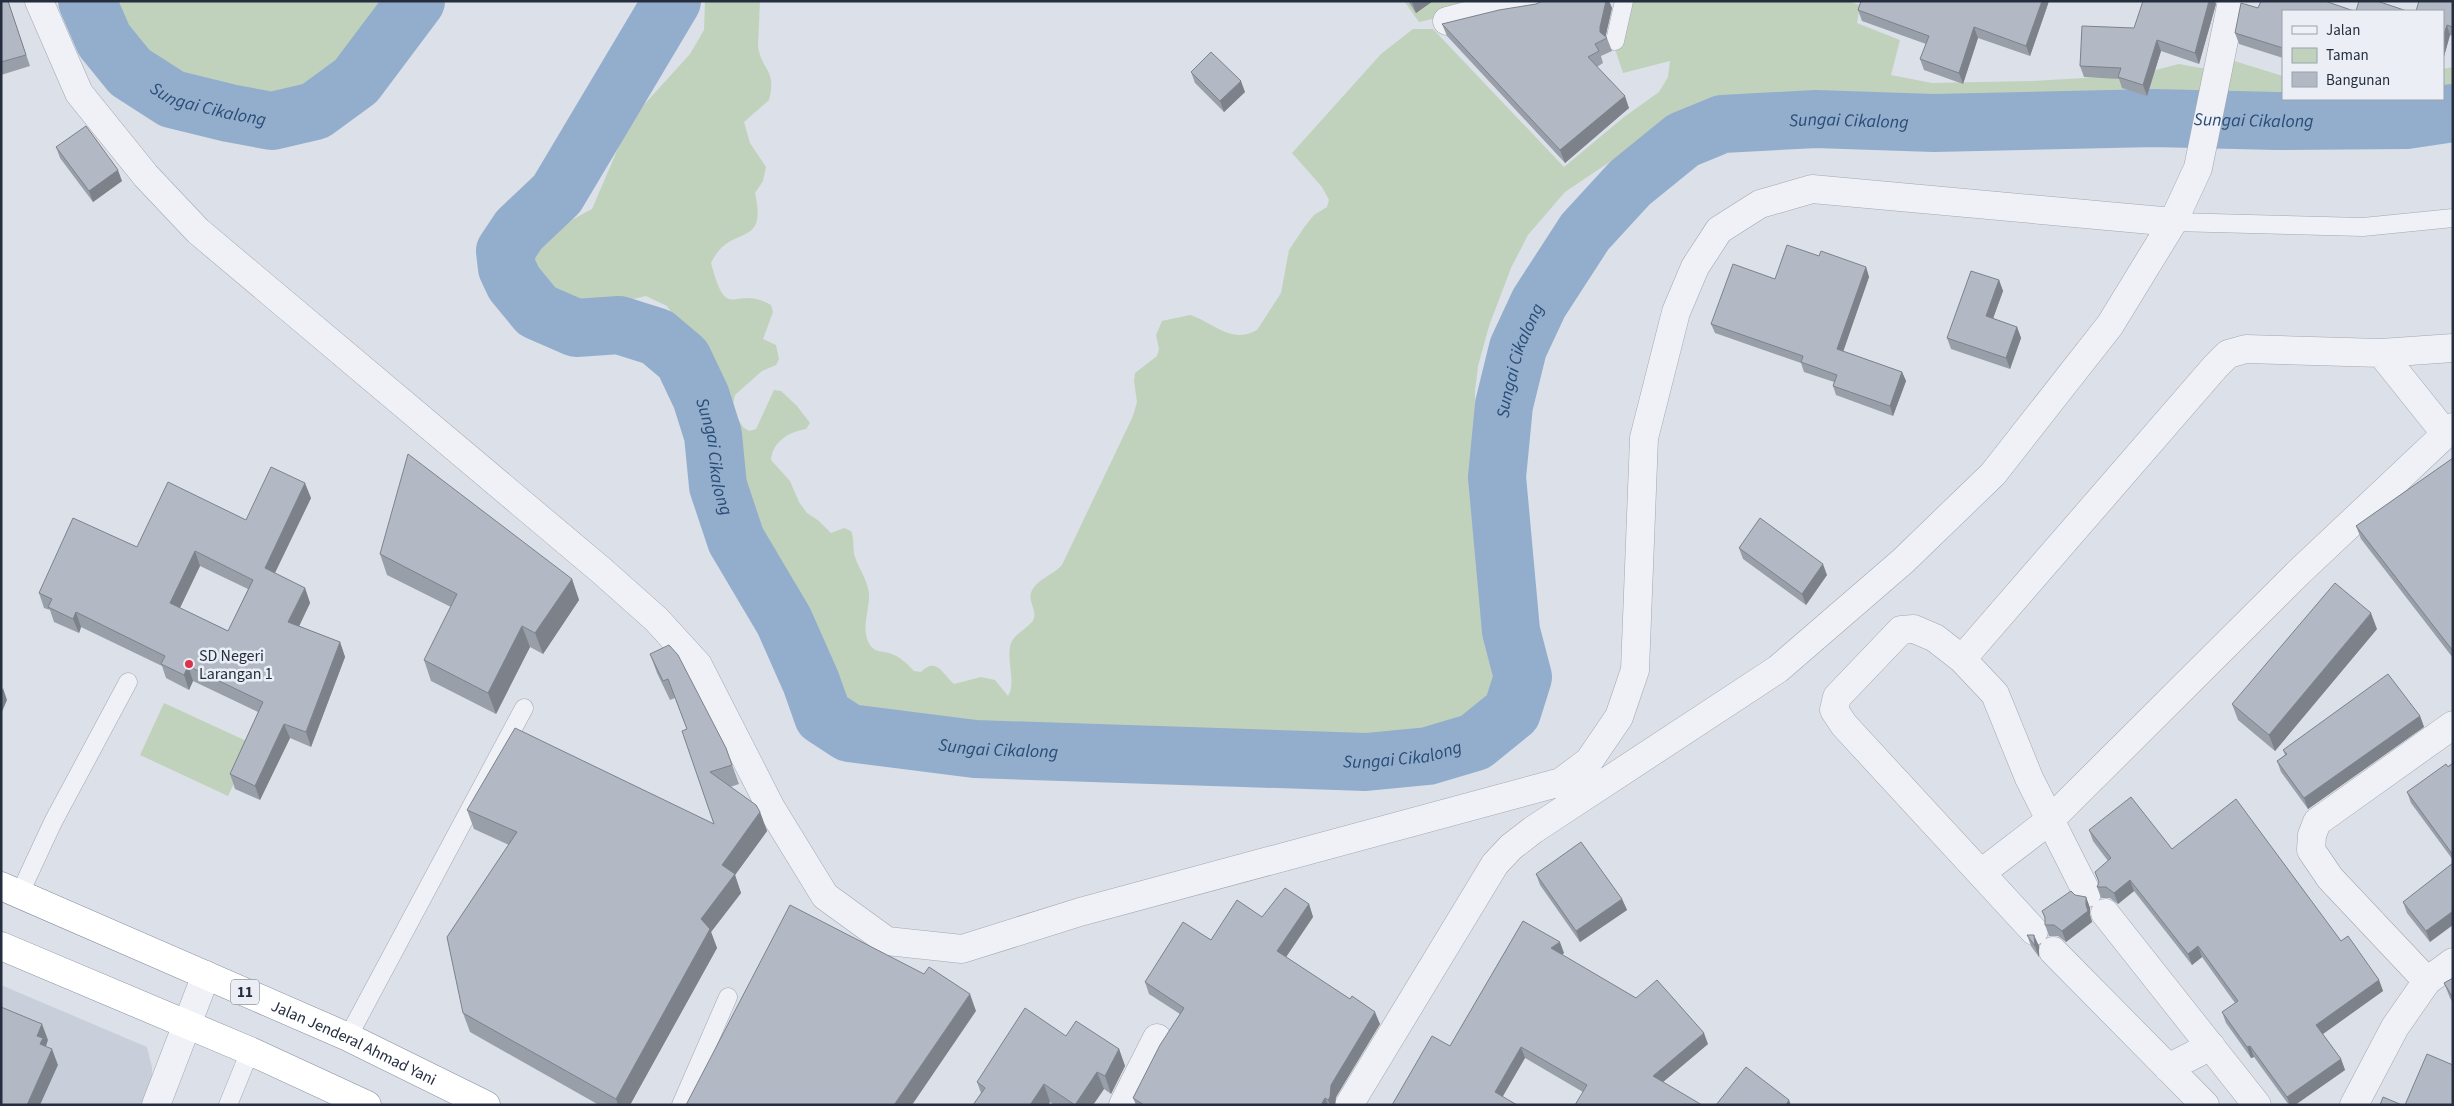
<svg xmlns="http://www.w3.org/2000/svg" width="2454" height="1106" font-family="'Source Sans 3',sans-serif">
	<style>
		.built { fill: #c9cfda }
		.green { fill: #c1d2bc }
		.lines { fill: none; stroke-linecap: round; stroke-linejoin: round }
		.river { stroke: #92aecc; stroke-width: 58 }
		.service-casing { stroke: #a1a7b2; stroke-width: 19 }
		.minor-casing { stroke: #a1a7b2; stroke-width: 29 }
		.trunk-casing { stroke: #828da0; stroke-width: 29 }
		.service { stroke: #eff1f6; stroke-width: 18 }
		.minor { stroke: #eff1f6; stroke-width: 28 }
		.trunk { stroke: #fff; stroke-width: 28 }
		.wall { fill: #999fa9; fill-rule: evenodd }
		.shaded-wall { fill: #7d828a }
		.building { fill: #b2b9c5; stroke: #7d828a; fill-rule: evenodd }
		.poi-dot { fill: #db334a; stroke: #ebeff5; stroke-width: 2 }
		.labels { text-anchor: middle; stroke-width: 5; stroke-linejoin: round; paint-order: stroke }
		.shield { fill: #ebeff5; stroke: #606876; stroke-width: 1 }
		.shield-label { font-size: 15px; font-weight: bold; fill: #242e3f }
		.poi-label { font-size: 16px; fill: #242e3f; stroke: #ebeff5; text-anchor: start }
		.street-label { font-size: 16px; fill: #242e3f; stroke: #ebeff5 }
		.water-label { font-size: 18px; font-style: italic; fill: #2b4c77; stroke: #ebeff5 }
	</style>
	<rect width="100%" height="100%" fill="#dce0e8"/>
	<path class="built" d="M1,985L147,1047L152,1067V1084L143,1105H1Z"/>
	<path class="green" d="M104,1H396L386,12L337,78L308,90L281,92L237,89L185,76L172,69L147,56L116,29Z
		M705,1H760L758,46C762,72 777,69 769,100L744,122L750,143L766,167L763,181L755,193C768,251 730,222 711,263C728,326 732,283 771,305L773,312L763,339L776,345L779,359L776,365L762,371L735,395L732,409L743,427L749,431L756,429L774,390L781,391L797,406L810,423L806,429C789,432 773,441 771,460L790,481L799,502L807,513L819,521L831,533L844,528L851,531C855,540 852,548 855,557C859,569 867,579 869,593C870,610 860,630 870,645C876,654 885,650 894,655C903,659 908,665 914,671L921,672C937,656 943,675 954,684L981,677L995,680L1008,696C1016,683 1007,663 1010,647C1012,635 1024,631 1032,622C1039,612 1028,603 1031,593C1035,580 1052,576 1062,565L1133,416L1137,402L1134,381L1135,373L1157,356L1159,349L1156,335L1162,321L1190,315C1213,322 1231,345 1257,330L1281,293L1289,250L1305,226L1314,215L1327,207L1329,200L1322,187L1292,153L1381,54L1413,29H1433L1564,167L1624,117L1659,92L1668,77L1670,61L1623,73L1615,49L1628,1H1847L1860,5L1857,23L1900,40L1891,75L1932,83L2031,81L2136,75L2179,64L2212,70L2206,106L2142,103L2047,104L2019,100H1987L1953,109L1880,106L1793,111L1732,105L1714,109L1668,134L1623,153L1565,192L1528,235L1511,268L1489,326L1478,366L1475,391L1476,482L1480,520L1486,544L1493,616L1504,663L1503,688L1498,702L1488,715L1458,738L1407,746L1317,748L1156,733L1047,740L964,737L905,731L867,723L841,714L827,696L791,602L747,542L726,438L720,416L719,394L705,373L687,334L667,306L646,296L625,301L613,310L598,314L569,308L550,296L528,277L517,262L518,244L536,233L564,224L592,209L622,139L641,108L690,54L704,30Z
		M1404,1H1516L1419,22Z
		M2231,60L2283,76V99H2424L2405,102L2293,105L2218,112Z
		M2453,67V94L2443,96V69Z
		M164,703L253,744L228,796L140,755Z"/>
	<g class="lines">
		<g class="river">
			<path id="s1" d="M87,1L104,40L130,72L172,99L229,113L272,121L315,111L356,81L416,1"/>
			<path id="s2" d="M672,1L557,194L519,230L505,251L507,268L514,283L537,311L576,328L619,325L657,337L683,359L701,397L713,435L718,486L736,540L784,621L811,682L823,716L849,733L975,749L1366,762L1428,756L1475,742L1512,712L1523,677L1511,631L1497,477L1504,405L1518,348L1539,303L1585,232L1630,183L1683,140L1722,124L1816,119L1934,123L2154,118L2277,121L2406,120L2453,113"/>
		</g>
		<g class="service-casing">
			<path id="service" d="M1615,41L1624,1
				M2173,222L2363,227L2453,218
				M20,893L53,822L128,682
				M348,1037L524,708
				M228,1105L250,1051
				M681,1105L728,997"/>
		</g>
		<g class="minor-casing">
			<path id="minor" d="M39,1L79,93L146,176L198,231L602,571L656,619L698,665L771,808L825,896L887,941L962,949L1080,912L1561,782L1589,761L1619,717L1635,670L1644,438L1676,312L1695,267L1719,230L1760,204L1812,189L2173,222
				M1447,21L1500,7L1538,1
				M2381,353L2445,433
				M1962,659L2215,367L2228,354L2246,349L2381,353L2453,348
				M1981,873L2049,821L2298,573L2453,427
				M2105,913L2257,1105
				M2034,931L1844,725L1834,710L1837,697L1901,630L1914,629L1935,638L1962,659L1995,694L2029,778L2087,893
				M2053,951L2205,1105
				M2427,981L2330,878L2311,850L2312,835L2317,822L2453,725
				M2168,1068L2211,1046
				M156,1105L206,975
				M1123,1105L1157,1038
				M1349,1105L1495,864L1511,847L1533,830L1778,669L1903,561L1993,474L2110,325L2173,222L2198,168L2232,1
				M2354,1105L2395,1027L2427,981L2453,962"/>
		</g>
		<g class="trunk-casing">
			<g id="trunk">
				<path id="s3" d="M1,886L348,1037L486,1105"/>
				<path d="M1,946L250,1051L367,1105"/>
			</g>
		</g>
		<use href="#service" class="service"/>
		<use href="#minor" class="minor"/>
		<use href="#trunk" class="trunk"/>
	</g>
	<path class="wall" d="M1,1H8L30,66L1,75Z
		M1408,1H1433L1416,13Z
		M1542,1H1609L1612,8L1605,37L1607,38L1612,51L1601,56L1603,63L1597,67L1629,108L1565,163L1447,36L1442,24L1536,4Z
		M1861,1H2049L2030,56L1978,38L1963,84L1924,70L1920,59L1926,44L1862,21L1858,10Z
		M2453,1V36L2450,35L2443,60V11Z
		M2216,4L2199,64L2161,51L2147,96L2122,88L2119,79L2084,77L2080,66L2134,28Z
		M2258,8L2283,11V58L2239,44L2235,33Z
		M1191,72L1245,92L1224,112L1195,83Z
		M56,147L122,181L93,202L60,158Z
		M1819,256L1866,267L1869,277L1843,351L1902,372L1906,381L1893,416L1836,395L1833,386L1834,382L1804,372L1801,363L1715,333L1711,324L1775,279Z
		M1999,280L2003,291L1993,318L2017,327L2021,338L2010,369L1951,349L1947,338Z
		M2453,458V658L2361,539L2356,526Z
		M311,498L275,573L305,588L310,603L299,626L340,642L345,657L311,747L290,738L260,800L235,789L230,774L258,712L193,681L189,690L166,678L162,666L81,627L79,633L54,622L50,610L44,608L39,593L137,547L246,520ZM200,566L248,589L228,631L180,608Z
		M1739,548L1827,575L1806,605L1743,559Z
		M380,554L572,579L579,600L543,654L530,647L496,714L431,681L424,660L451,607L387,575Z
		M2377,629L2275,751L2238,720L2232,704Z
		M650,654L726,748L739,784L730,787L760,812L767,831L735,875L741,893L711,932L717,948L630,1105H599L470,1032L463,1013L509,845L474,829L467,810L714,824L687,729L675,698L670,700L657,673Z
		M2420,716L2424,727L2308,809L2281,772L2277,761L2285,755L2283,750Z
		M2453,763V860L2411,803L2407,792Z
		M2089,830L2172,849L2341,941L2379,980L2383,991L2323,1034L2341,1059L2345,1070L2295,1105H2289L2254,1057L2251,1058L2226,1023L2222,1012L2235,1003L2202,957L2192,965L2134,891L2118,904L2110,898H2101L2097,887L2108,861L2093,841Z
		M2453,863L2430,942L2407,913L2403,902Z
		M1536,874L1622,899L1627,910L1580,942L1540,885Z
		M2086,897L2090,908V915L2092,922L2066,942L2058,936H2049L2045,925V919L2042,911Z
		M1309,904L1313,917L1286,957L1380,1024L1336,1097L1335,1105H1136L1133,1098L1180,1014L1149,994L1145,982L1211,940L1262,917Z
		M1523,921L1564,953L1562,955L1708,1044L1663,1082L1583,1092L1525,1058L1502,1096L1392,1105L1450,1046Z
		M2027,935L2039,946V957L2031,946Z
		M2453,978V1003L2450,998L2444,983Z
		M1066,1036L1119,1049L1125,1066L1111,1094L1104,1089L1093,1105H1054L1050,1102L1048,1105H973L981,1093L977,1082Z"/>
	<path class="shaded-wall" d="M1413,1H1433L1416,13L1412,2Z
		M1606,1H1609L1612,8L1605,39L1600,32V27Z
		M2042,1H2049L2030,56L2026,46Z
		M2209,1H2215L2216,4L2199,64L2195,53Z
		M2447,25L2450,35L2443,60V37Z
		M1974,27L1978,38L1963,84L1959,73Z
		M2157,40L2161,51L2147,96L2143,85Z
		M1241,81L1245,92L1224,112L1220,101Z
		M1625,96L1629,108L1565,163L1560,150Z
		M118,170L122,181L93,202L89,191Z
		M1866,267L1869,277L1841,358L1837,349Z
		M1999,280L2003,291L1990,327L1986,316Z
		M2017,327L2021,338L2010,369L2006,358Z
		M1902,372L1906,381L1893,416L1890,406Z
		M305,483L311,498L270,583L265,568Z
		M195,551L200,566L175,618L170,603Z
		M1823,564L1827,575L1806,605L1802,594Z
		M572,579L579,600L543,654L535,633Z
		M305,588L310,603L294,637L288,622Z
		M76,612L81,627L79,633L73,619Z
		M2371,613L2377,629L2275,751L2269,735Z
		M522,626L530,647L496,714L488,693Z
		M340,642L345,657L311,747L306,732Z
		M188,666L193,681L189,690L184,675Z
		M3,688L7,700L1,714V693Z
		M2420,716L2424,727L2308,809L2304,798Z
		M284,724L290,738L260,800L255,786Z
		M760,812L767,831L735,875L741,893L711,932L717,948L630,1105H618L616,1099L701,919L722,865Z
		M2130,880L2134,891L2118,904L2114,893Z
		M2086,897L2090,908V915L2092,922L2066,942L2062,931L2086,905Z
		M1622,899L1627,910L1580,942L1576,931Z
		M1309,904L1313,917L1282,963L1277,951Z
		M2453,911V925L2430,942L2426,931Z
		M2034,935L2039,946V957L2035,946Z
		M1560,942L1564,953L1555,959L1551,948Z
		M2198,946L2202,957L2192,965L2188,954Z
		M2379,980L2383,991L2320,1036L2316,1025Z
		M970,994L976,1011L912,1105H894Z
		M1375,1012L1380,1024L1336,1097L1335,1105H1330L1328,1100L1331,1085Z
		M42,1024L48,1040L46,1046L49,1054L46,1060L37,1036Z
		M1704,1033L1708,1044L1657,1087L1653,1076Z
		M2250,1046L2254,1057L2251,1058L2247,1047Z
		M1521,1047L1525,1058L1499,1103L1495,1092Z
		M52,1049L58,1065L40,1105H27Z
		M1119,1049L1125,1066L1111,1094L1105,1076Z
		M2341,1059L2345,1070L2295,1105H2290L2287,1097Z
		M1097,1072L1104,1089L1093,1105H1075Z
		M1044,1084L1050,1102L1048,1105H1030Z
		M1325,1098L1328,1105H1321Z
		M1789,1100L1791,1105H1786Z"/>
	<path class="building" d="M1,1H8L26,55L1,62Z
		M1542,1H1606L1600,27V32L1607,38L1595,44L1599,51L1588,57L1625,96L1560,150L1442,24L1499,10L1536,4Z
		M1861,1H2042L2026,46L1974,27L1959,73L1920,59L1929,36L1858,10Z
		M2143,1H2209L2195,53L2157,40L2143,85L2118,77L2121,68L2080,66L2082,26L2134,28Z
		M2261,1H2325L2354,11H2283V48L2235,33L2241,3L2258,8Z
		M2359,1H2377L2407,11H2356Z
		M2419,1H2453V27L2447,25L2443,37V11H2416Z
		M1211,52L1241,81L1220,101L1191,72Z
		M86,126L118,170L89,191L56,147Z
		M1787,245L1819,256L1821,251L1866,267L1837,349L1902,372L1890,406L1833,386L1837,375L1801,362L1803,356L1711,324L1733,264L1775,279Z
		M1971,271L1999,280L1986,316L2017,327L2006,358L1947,338Z
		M408,454L572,579L535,633L522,626L488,693L424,660L457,594L380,554Z
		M2453,458V651L2356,526Z
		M271,467L305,483L265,568L305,588L288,622L340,642L306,732L284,724L255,786L230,774L263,702L188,666L184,675L161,664L165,656L76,612L73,619L48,607L52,599L39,593L73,518L137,547L168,482L246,520ZM195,551L253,580L228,631L170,603Z
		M1760,518L1823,564L1802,594L1739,548Z
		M2335,583L2371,613L2269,735L2232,704Z
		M669,645L678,655L726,748L732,765L710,772L756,805L760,812L722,865L735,874L701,919L710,929L616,1099L463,1013L447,937L517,832L467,810L515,728L714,824L682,731L687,729L668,679L663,681L650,654Z
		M2388,674L2420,716L2304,798L2277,761L2287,754L2283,750Z
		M2453,763V855L2407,792L2446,764L2448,767Z
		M2131,797L2172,849L2236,799L2341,941L2348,936L2379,980L2316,1025L2341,1059L2287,1097L2250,1046L2247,1047L2222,1012L2238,1001L2198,946L2188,954L2130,880L2114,893L2106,887H2097L2099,882L2095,872L2111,858L2089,830Z
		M1581,842L1622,899L1576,931L1536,874Z
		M2453,863V911L2426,931L2403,902Z
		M1285,888L1309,904L1277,951L1350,999L1352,996L1375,1012L1331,1085L1330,1097L1328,1100L1325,1098L1321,1105H1144L1133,1098L1160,1045L1184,1008L1145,982L1183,922L1211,940L1237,900L1262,917Z
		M2071,891L2075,895L2086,897V905L2088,911L2062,931L2054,925H2045V917L2042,911Z
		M790,905L924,974L929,967L970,994L894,1105H686Z
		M1523,921L1560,942L1551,948L1636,998L1657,980L1704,1033L1653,1076L1702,1105H1575L1587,1085L1521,1047L1495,1092L1517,1105H1392L1432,1036L1450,1046Z
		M2027,935H2034L2035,946Z
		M2453,978V998L2444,983Z
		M1,1007L42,1024L37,1036L43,1038L40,1044L52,1049L27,1105H1Z
		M1025,1008L1066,1036L1076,1021L1119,1049L1105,1076L1097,1072L1075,1105L1044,1084L1030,1105H973L985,1088L977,1082Z
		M2427,1054L2453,1065V1105H2405Z
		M1746,1067L1789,1100L1786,1105H1716Z
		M2383,1097L2402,1105H2380Z"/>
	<circle class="poi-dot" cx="189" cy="664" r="5"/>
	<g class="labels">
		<rect class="shield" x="231" y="979.5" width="28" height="25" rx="4"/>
		<g class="shield-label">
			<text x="245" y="997">11</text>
		</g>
		<g class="poi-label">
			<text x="199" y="661">SD Negeri<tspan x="199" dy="18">Larangan 1</tspan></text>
		</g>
		<g class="street-label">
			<text dy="6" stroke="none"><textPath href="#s3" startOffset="386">Jalan Jenderal Ahmad Yani</textPath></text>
		</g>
		<g class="water-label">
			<text dy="6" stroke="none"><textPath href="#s1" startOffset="170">Sungai Cikalong</textPath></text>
			<text dy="6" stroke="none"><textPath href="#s2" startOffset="2840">Sungai Cikalong</textPath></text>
			<text dy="6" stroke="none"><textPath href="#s2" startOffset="2435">Sungai Cikalong</textPath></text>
			<text dy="6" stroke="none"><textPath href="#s2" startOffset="1985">Sungai Cikalong</textPath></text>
			<text dy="6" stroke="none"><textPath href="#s2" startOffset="635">Sungai Cikalong</textPath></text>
			<text dy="6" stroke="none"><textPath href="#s2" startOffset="1100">Sungai Cikalong</textPath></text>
			<text dy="6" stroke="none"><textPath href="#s2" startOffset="1505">Sungai Cikalong</textPath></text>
		</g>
	</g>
	<rect width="2454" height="1106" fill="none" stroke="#242e3f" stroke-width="5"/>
	<rect x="2282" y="10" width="162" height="90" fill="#ebeff5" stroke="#9ba2ac"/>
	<rect x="2292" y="26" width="25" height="8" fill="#eff1f6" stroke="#9ba2ac"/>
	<text x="2326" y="35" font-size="15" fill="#242e3f">Jalan</text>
	<rect x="2292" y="48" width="25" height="15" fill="#c1d2bc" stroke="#9ba2ac"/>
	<text x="2326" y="60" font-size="15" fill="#242e3f">Taman</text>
	<rect x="2292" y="72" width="25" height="15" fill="#b2b9c5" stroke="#9ba2ac"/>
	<text x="2326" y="85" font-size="15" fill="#242e3f">Bangunan</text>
</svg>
